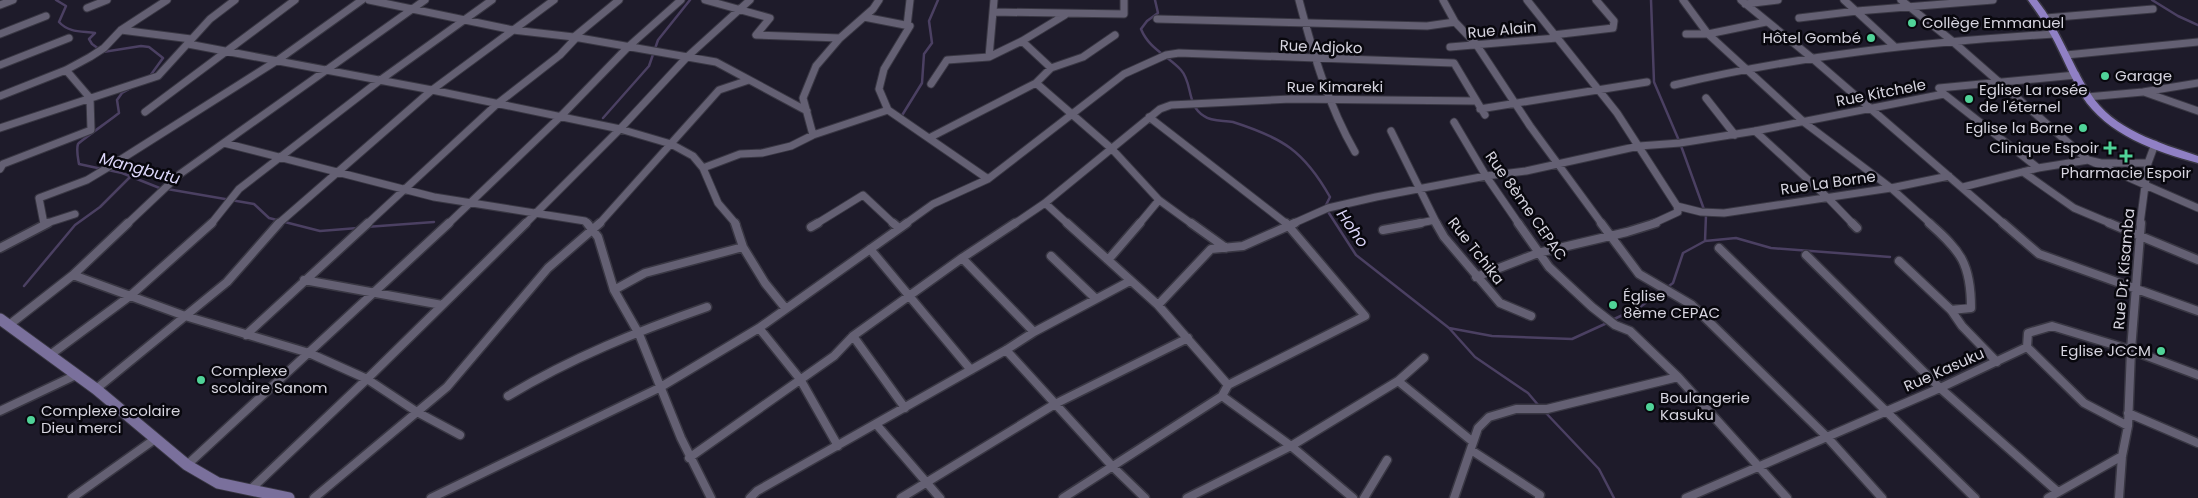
<svg xmlns="http://www.w3.org/2000/svg" width="2198" height="498" font-family="Poppins,sans-serif">
	<style>
		.lines { fill: none; stroke-linecap: round; stroke-linejoin: round }
		.stream { stroke: #4b4062; stroke-width: 2.5 }
		.street-far1-casing { stroke: #393743; stroke-width: 9 }
		.street-casing { stroke: #393743; stroke-width: 11 }
		.secondary-casing { stroke: #393743; stroke-width: 13 }
		.primary-casing { stroke: #393743; stroke-width: 3 }
		.street-far1 { stroke: #646073; stroke-width: 7 }
		.street { stroke: #646073; stroke-width: 8 }
		.secondary { stroke: #7a709c; stroke-width: 11 }
		.primary { fill: #9080c5; fill-rule: evenodd }
		.poi-dot { fill: #50d398; stroke: #08070d; stroke-width: 2 }
		.labels { text-anchor: middle; stroke-width: 5; stroke-linejoin: round; paint-order: stroke }
		.poi-label { font-size: 15px; fill: #d6d4df; stroke: #08070d; text-anchor: start }
		.street-label { font-size: 15px; fill: #d6d4df; stroke: #08070d }
		.water-label { font-size: 16px; font-style: italic; fill: #dcd6f9; stroke: #08070d }
	</style>
	<rect width="100%" height="100%" fill="#1e1b2a"/>
	<g class="lines">
		<path class="stream" d="M56,0L66,6L59,22C69,33 82,31 95,33L89,39L92,44L103,52L141,46L149,47L163,58L150,76
			M1155,0L1158,13L1147,21L1141,29C1149,49 1167,55 1181,70C1193,83 1186,105 1204,116C1212,122 1224,120 1233,122C1283,138 1304,151 1330,197L1325,207L1356,255L1449,328L1475,357L1528,393L1539,406
			M1651,0L1654,82L1680,143L1706,215L1705,241
			M2152,0L2178,16L2198,25
			M901,117L922,83L924,54L932,43L929,21L938,0
			M603,118L649,66L658,40L690,0
			M102,169L79,164C78,158 76,150 78,144C79,142 113,118 119,113L117,100L122,93L131,88
			M108,170L122,173L162,189
			M167,189L254,204L269,218L320,231L358,228
			M366,227L434,222
			M24,286L75,225L100,207L130,177
			M1612,320L1640,307L1673,283L1683,253L1705,241L1736,238L1771,248L1890,257
			M1449,328L1492,336L1572,339L1607,323
			M1545,412L1599,469L1614,498"/>
		<g class="street-far1-casing">
			<path id="street-far1" d="M369,0L513,30L574,37L716,62L807,111
				M705,0L770,18L756,35L840,38
				M1299,0C1313,53 1328,105 1355,152
				M1443,0L1455,22L1476,44L1530,126L1602,224
				M1527,0L1617,113L1677,206L1678,212L1652,224
				M1683,0L1708,34L1805,123L1891,188L1931,224
				M1741,0L1812,58L2004,224
				M1844,0L1894,46
				M1901,0L1951,40L2088,160L2198,208
				M1745,4L1778,0
				M0,5L13,0
				M87,8L107,0
				M993,12L1124,14V0
				M864,17L910,26L884,69L879,89L888,110L988,179
				M1799,18L1857,11L1993,0
				M2046,18L2153,9
				M1157,19L1427,26L1455,22
				M907,26L910,0
				M121,30L191,39
				M0,34L46,16
				M1686,34H1708L1766,22
				M1115,35L1083,57L1051,68L1036,83L1112,149L1159,200L1192,224
				M1553,35L1613,28L1614,21L1596,0
				M574,37L619,0
				M1022,41L1051,68
				M188,44L432,90L620,129L671,144L693,156L703,168L718,203L736,224
				M1450,47L1557,38
				M2066,55L2198,42
				M989,57L994,0
				M0,65L69,38
				M931,84L947,60L989,57L1022,41L1065,15
				M1674,85C1801,55 1924,42 2054,34
				M2144,92L2198,111
				M1944,94L2038,168
				M0,96L66,70L90,57L104,48L121,30L167,0
				M2087,97L2143,92L2198,83
				M1706,98L1735,135
				M1480,109L1647,82
				M145,112L295,0
				M1149,117L1287,224
				M1454,122L1486,176L1519,224
				M0,128L158,76L210,19L235,0
				M1391,131L1437,224
				M1755,131L1828,198L1853,224
				M813,135L803,98L816,66L840,38L873,9L879,0
				M929,138L1036,83
				M224,143L434,197L585,221L588,224
				M703,168L740,154L762,153L791,146L813,135L888,110
				M0,169L3,164L91,130L90,98L66,70
				M2023,172L2074,208L2112,224
				M1963,187L2038,168L2088,160L2101,163H2148
				M1045,203L1068,224
				M1677,206L1701,212L1724,213L1891,188L1949,176
				M44,224L39,198L87,180L112,165L278,60L362,0
				M44,224L75,214
				M127,224L180,174L425,0
				M211,224L239,189L379,81L492,0
				M278,224L432,90L554,0
				M367,224L497,104L560,55L575,39
				M448,224L560,117L628,47L681,0
				M525,224L620,129L687,57L750,0
				M599,224L719,90L749,80
				M816,224L863,195L894,224
				M905,224L933,204L988,179L1124,74L1166,55L1179,53L1454,63L1485,115
				M1014,224L1045,203L1160,109L1171,105L1291,99L1475,101
				M1139,224L1159,200
				M1292,224L1328,208L1376,197L1486,176L1526,171L1639,146L1680,143L1755,131L1944,94L1939,88L2076,75
				M1415,224L1435,220
				M2140,224L2148,163L2155,144"/>
		</g>
		<g class="street-casing">
			<path id="street" d="M587,223L598,237L614,290L639,334L681,438L711,498
				M735,223L743,247L765,283L786,309
				M893,223L899,228
				M1067,223L1158,305L1228,385
				M1191,223L1226,248
				M1436,223L1444,237L1500,303L1531,316
				M1518,223L1549,267L1592,307L1615,325L1630,331L1678,377
				M1601,223L1639,274L1692,305L1827,437L1882,498
				M1852,223L1857,228
				M1929,223C1961,251 1971,264 1971,308L1951,310
				M2003,223L2039,254L2198,311
				M2109,223L2198,260
				M811,227L818,223
				M1383,230L1421,223
				M0,248L48,223
				M1719,248L1975,498
				M870,249L971,370
				M1806,255L1940,388L2058,492
				M1051,256L1096,299
				M962,258L1034,332
				M1108,260L1140,223
				M1899,261L1951,310L1962,326L1997,362
				M73,275L185,316L309,353L367,379L417,412L460,435
				M1476,277L1538,253L1627,232L1656,223
				M304,280L442,305
				M614,290L645,273L743,247
				M1158,305L1211,249L1243,246L1295,223
				M9,325L73,275L128,223
				M759,328L800,379L838,446
				M246,335L368,223
				M853,336L905,408
				M2027,347L2084,403L2128,426
				M1006,350L1113,467L1145,498
				M50,355L130,296L212,223
				M1398,381L1473,442
				M96,389L227,282L279,223
				M508,396C571,358 638,331 707,307
				M1222,396L1291,446L1353,498
				M0,411L76,375
				M2128,413L2198,443
				M876,424L940,498
				M1471,450L1540,495L1539,498
				M689,458L834,356L853,336L962,258L1015,223
				M187,465L449,223
				M250,490L367,379L526,223
				M72,498L155,439
				M314,498L447,387L548,268L600,223
				M431,498L659,388L759,328L907,223
				M750,498L757,491L1006,350L1034,332L1130,281
				M901,498L1055,404L1188,338
				M1063,498L1222,396L1228,385L1365,316L1286,223
				M1187,498L1291,446L1398,381L1424,358
				M1364,498L1387,460
				M1454,498L1478,428L1489,417L1516,409H1547L1678,377L1787,498
				M1686,498L1940,388L2027,347L2028,333L2052,326L2131,350L2198,375
				M2048,498L2122,456
				M2119,498L2122,456L2128,426L2131,350L2141,223"/>
		</g>
		<g class="secondary-casing">
			<path id="secondary" d="M0,319L96,389L187,465L218,483L289,498"/>
		</g>
		<g class="primary-casing">
			<path id="primary" d="M2028,0H2037C2060,29 2071,63 2090,93C2113,130 2160,143 2198,156V163C2156,152 2106,134 2082,96C2070,76 2062,55 2051,35C2044,22 2036,11 2028,0Z"/>
		</g>
		<use href="#street-far1" class="street-far1"/>
		<use href="#street" class="street"/>
		<use href="#secondary" class="secondary"/>
		<use href="#primary" class="primary"/>
	</g>
	<g class="poi-dot">
		<circle cx="1912" cy="23" r="5"/>
		<circle cx="1871" cy="38" r="5"/>
		<circle cx="2105" cy="76" r="5"/>
		<circle cx="1969" cy="99" r="5"/>
		<circle cx="2083" cy="128" r="5"/>
		<path d="M2107.5 140.5h5v5h5v5h-5v5h-5v-5h-5v-5h5z"/>
		<path d="M2123.5 148.5h5v5h5v5h-5v5h-5v-5h-5v-5h5z"/>
		<circle cx="1613" cy="305" r="5"/>
		<circle cx="2161" cy="351" r="5"/>
		<circle cx="201" cy="380" r="5"/>
		<circle cx="1650" cy="407" r="5"/>
		<circle cx="31" cy="420" r="5"/>
	</g>
	<g class="labels">
		<g class="poi-label">
			<text x="1922" y="28">Collège Emmanuel</text>
			<text x="1861" y="43" text-anchor="end">Hôtel Gombé</text>
			<text x="2115" y="81">Garage</text>
			<text x="1979" y="95">Eglise La rosée<tspan x="1979" dy="17">de l'éternel</tspan></text>
			<text x="2073" y="133" text-anchor="end">Eglise la Borne</text>
			<text x="2099" y="153" text-anchor="end">Clinique Espoir</text>
			<text x="2126" y="178" text-anchor="middle">Pharmacie Espoir</text>
			<text x="1623" y="301">Église<tspan x="1623" dy="17">8ème CEPAC</tspan></text>
			<text x="2151" y="356" text-anchor="end">Eglise JCCM</text>
			<text x="211" y="376">Complexe<tspan x="211" dy="17">scolaire Sanom</tspan></text>
			<text x="1660" y="403">Boulangerie<tspan x="1660" dy="17">Kasuku</tspan></text>
			<text x="41" y="416">Complexe scolaire<tspan x="41" dy="17">Dieu merci</tspan></text>
		</g>
		<g class="street-label">
			<text transform="translate(1502 30) rotate(-5)" y="5">Rue Alain</text>
			<text transform="translate(1321 47) rotate(2)" y="5">Rue Adjoko</text>
			<text x="1335" y="92">Rue Kimareki</text>
			<text transform="translate(1881 93) rotate(-11)" y="5">Rue Kitchele</text>
			<text transform="translate(1828 183) rotate(-8)" y="5">Rue La Borne</text>
			<text transform="translate(1526 206) rotate(55)" y="5">Rue 8ème CEPAC</text>
			<text transform="translate(1476 251) rotate(52)" y="5">Rue Tchika</text>
			<text transform="translate(2124 269) rotate(-85)" y="5">Rue Dr. Kisamba</text>
			<text transform="translate(1944 370) rotate(-24)" y="5">Rue Kasuku</text>
		</g>
		<g class="water-label">
			<text transform="translate(140 168) rotate(15)" y="6">Mangbutu</text>
			<text transform="translate(1353 228) rotate(55)" y="6">Hoho</text>
		</g>
	</g>
</svg>
